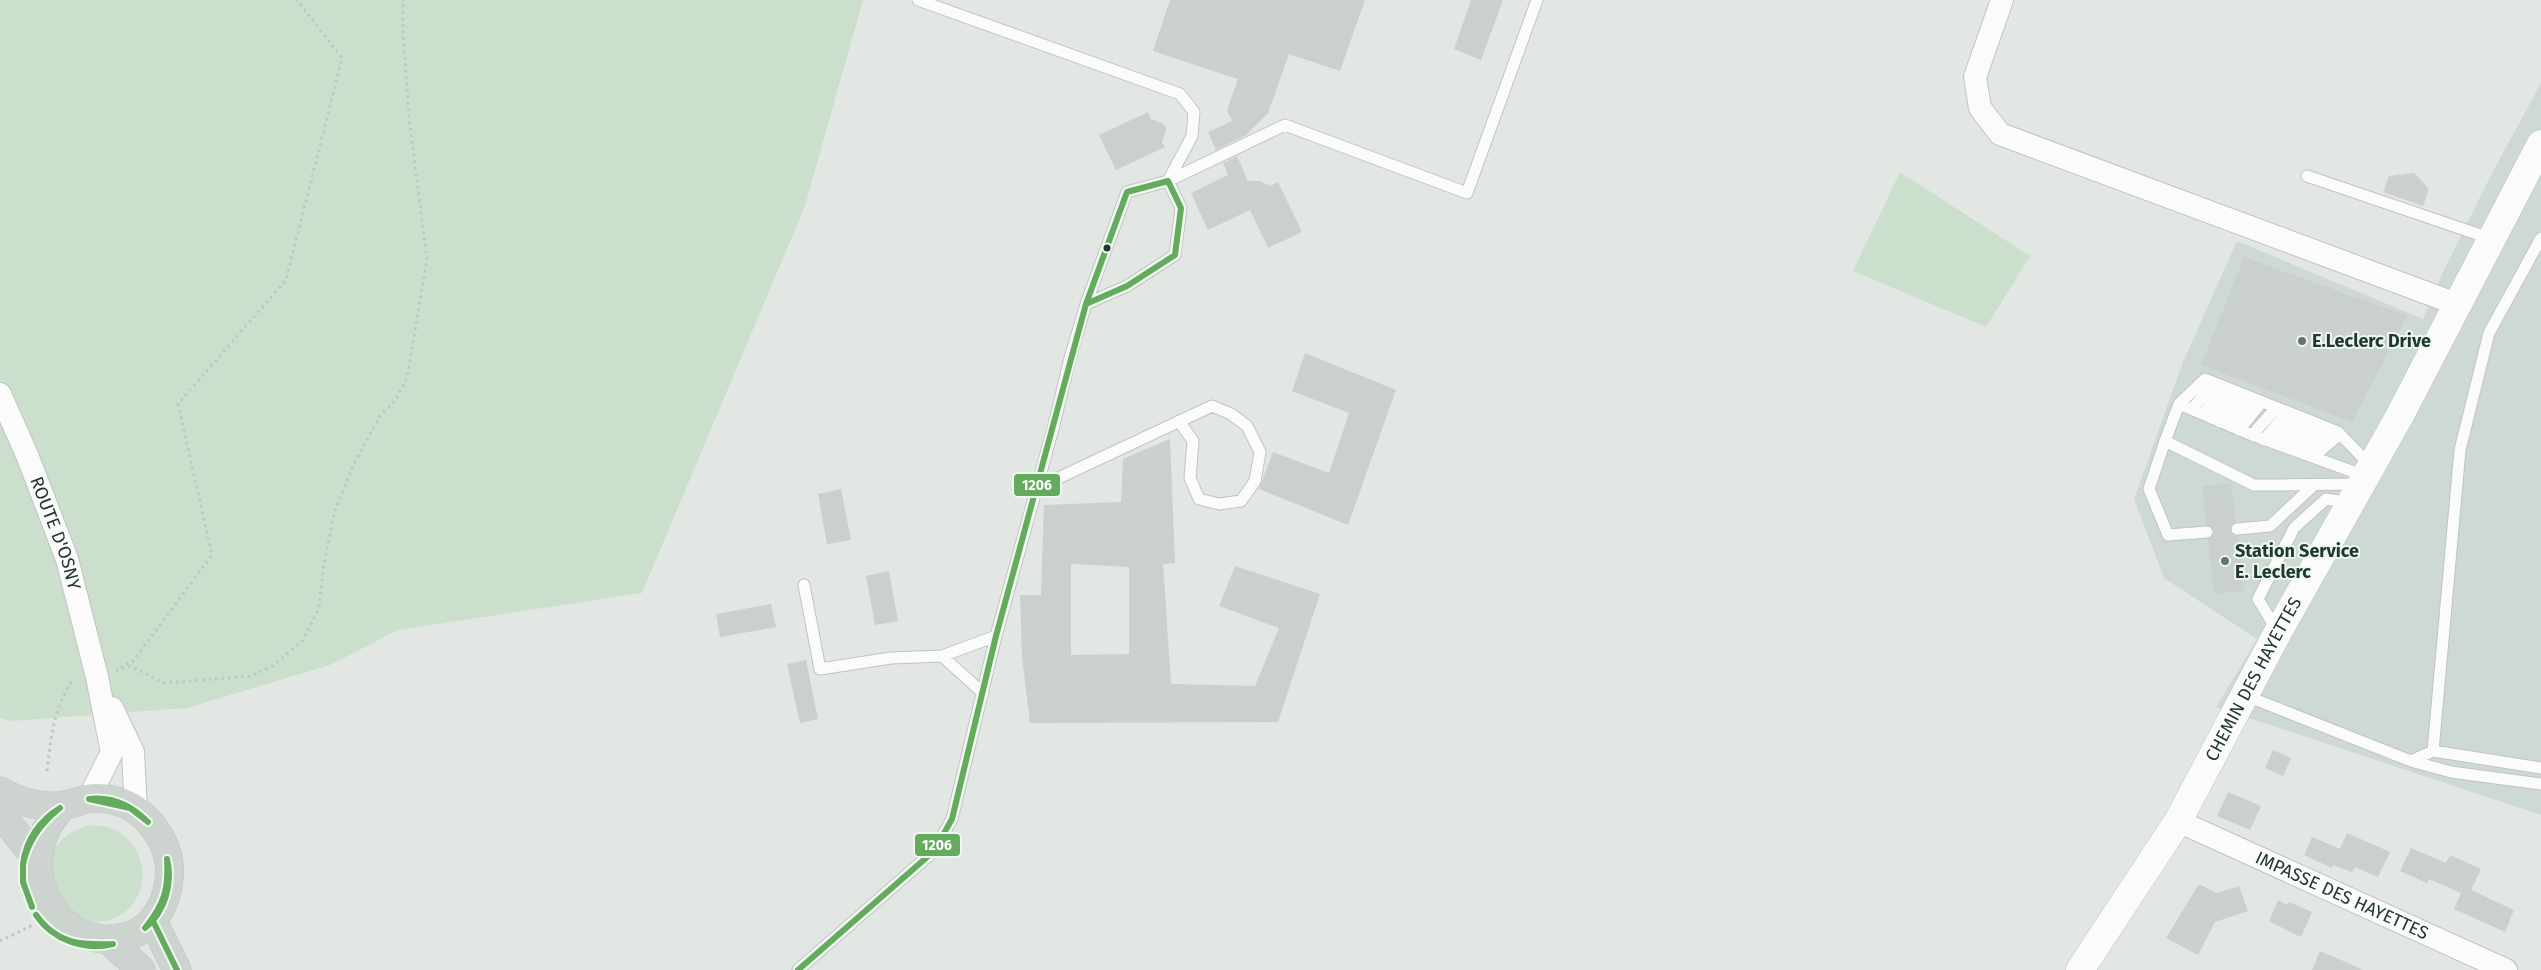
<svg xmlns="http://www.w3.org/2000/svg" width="2541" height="970" font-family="'Fira Sans',sans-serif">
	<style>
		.built { fill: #cfd9d3 }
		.green { fill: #cae0cd }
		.building { fill: #cad0cd; fill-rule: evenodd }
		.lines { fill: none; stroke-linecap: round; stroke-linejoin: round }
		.service-casing { stroke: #bfc4c1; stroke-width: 13 }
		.minor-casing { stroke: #bfc4c1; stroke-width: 24 }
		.tertiary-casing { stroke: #bfc4c1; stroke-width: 29 }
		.primary-casing { stroke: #bbc3c0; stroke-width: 29 }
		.path { stroke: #bfc7c3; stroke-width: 3; stroke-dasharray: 2.5 4; stroke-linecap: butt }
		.service { stroke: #fbfbfb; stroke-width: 11 }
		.minor { stroke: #fbfbfb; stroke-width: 22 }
		.tertiary { stroke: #fbfbfb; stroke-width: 28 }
		.primary { stroke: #cdd4d0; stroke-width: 28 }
		.bus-1-casing { stroke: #eff7f1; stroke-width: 10 }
		.bus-1 { stroke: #65ab5e; stroke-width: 6 }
		.bus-dot { fill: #20392e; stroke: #eff7f1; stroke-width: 2 }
		.poi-dot { fill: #64766e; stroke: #eff7f1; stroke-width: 2 }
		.labels { text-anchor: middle; stroke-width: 4; stroke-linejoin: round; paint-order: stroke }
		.poi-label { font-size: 18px; font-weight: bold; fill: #20392e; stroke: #eff7f1; text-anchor: start }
		.street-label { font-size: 18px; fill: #20392e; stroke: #eff7f1 }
		.line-badge { stroke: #eff7f1; stroke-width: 2 }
		.badge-label { font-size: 14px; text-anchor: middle; font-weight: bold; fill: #fff }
	</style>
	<rect width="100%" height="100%" fill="#e2e7e4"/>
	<path class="built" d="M2541,83V815L2216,707L2257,639L2164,578L2134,499L2183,362L2237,241L2423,319L2442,274L2490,177Z"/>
	<path class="green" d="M0,0H863L805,206L642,593L398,630L330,665L187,708L12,721L0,718Z
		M1900,172L2030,256L1986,327L1853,271Z
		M88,825C95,826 104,825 111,828C161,849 149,923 93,922C83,922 68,911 58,906L49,856C60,839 69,832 88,825Z"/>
	<path class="building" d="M1170,0H1365L1340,71L1289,54L1268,113L1246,135L1216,150L1208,132L1232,121L1227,110L1238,79L1153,51Z
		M1471,0H1503L1481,60L1454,49Z
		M1148,112L1151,119L1164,124L1166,130L1162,142L1165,147L1116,170L1099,135Z
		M1237,156L1248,181H1260L1270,186L1278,182L1302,232L1268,248L1250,210L1208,230L1191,193L1228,175L1223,163Z
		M2414,173L2429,189L2423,206L2383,192L2389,176Z
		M2244,257L2407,316L2352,422L2201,365Z
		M1305,353L1396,390L1348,525L1259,489L1273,452L1329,473L1349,413L1292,391Z
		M1170,439L1175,563L1163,564L1171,684L1255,686L1279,628L1219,606L1235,566L1320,594L1278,722L1030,723L1022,656L1020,595H1041L1044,505L1121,502L1123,459ZM1071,564L1129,567V654L1071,655Z
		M2231,483L2236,522L2230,525V530L2233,536H2238L2244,591L2214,594L2208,539L2214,536V531L2211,526L2206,525L2202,486Z
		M841,489L851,540L827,544L818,494Z
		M889,571L898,621L875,625L866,576Z
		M771,604L776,627L720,637L716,614Z
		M806,660L818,719L800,723L787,664Z
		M2273,750L2291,758L2283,776L2265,768Z
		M2228,792L2261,806L2250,830L2217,816Z
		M2347,833L2390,852L2378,877L2355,867L2352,872L2333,865L2332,868L2304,855L2312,837L2340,849Z
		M2411,848L2446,863L2450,855L2481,869L2471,890L2514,910L2505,932L2454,909L2461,893L2429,879L2427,883L2400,871Z
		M2199,884L2217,893L2239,886L2248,911L2215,922L2198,955L2166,938Z
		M2278,900L2287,905L2289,902L2312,912L2301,937L2269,921Z
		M2320,951L2364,970H2312Z"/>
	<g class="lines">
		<g class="service-casing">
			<path id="service" d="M918,0L1180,94L1194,112L1192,136L1168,181
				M2307,176L2492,239
				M1168,181L1285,125L1467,193L1537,0
				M2179,404L2205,379L2338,432L2371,466
				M2192,409L2214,383
				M2203,414L2223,387
				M2211,418L2232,390
				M2220,422L2242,394
				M2230,426L2252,398
				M2239,430L2262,402
				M2252,435L2276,408
				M2264,440L2287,412
				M2165,441L2149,489L2168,535L2207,532
				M2273,443L2298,416
				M2282,446L2308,420
				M2293,450L2319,425
				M2303,453L2329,429
				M2313,457L2340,434
				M2359,484L2254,485L2165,441L2179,404L2252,435L2365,476
				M1037,488L1212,406L1231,414L1247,426L1260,452L1255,481L1241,501L1219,504L1199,499L1190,478L1193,441L1179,421
				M2237,529L2270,526L2314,485
				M804,585L820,669L891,658L942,656L996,636
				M2278,632L2258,599L2294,528L2326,499L2350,503
				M942,656L983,693
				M2244,695L2411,761L2433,751L2541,768
				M2433,751L2460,450L2489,333L2541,238
				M2411,761L2451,772L2541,784
				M798,970L934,851L952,819L996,636L1054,425L1070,358L1086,304L1127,192L1168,181L1181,208L1175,255L1127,286L1086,304"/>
		</g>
		<g class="minor-casing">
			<g id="minor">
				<path d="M2002,0L1975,77L1980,108L2000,134L2459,305"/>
				<path id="s1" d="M0,394L27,455L67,559L97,677L112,752L89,798"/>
				<path d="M112,708L133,752L136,809"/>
				<path id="s2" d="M2178,821L2506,970"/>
			</g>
		</g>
		<g class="tertiary-casing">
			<g id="tertiary">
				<path id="s3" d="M2080,970L2178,821L2278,632L2399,417L2541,144"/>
			</g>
		</g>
		<g class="primary-casing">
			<path id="primary" d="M0,791C19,802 43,809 65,805C73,804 80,800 87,799C102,796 125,801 137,811C161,829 174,856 168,886C165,905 156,919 142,930C67,970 0,870 64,805
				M0,813L27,847
				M153,921L177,970
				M114,945L141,970"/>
		</g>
		<path class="path" d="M120,667L133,661L212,555L178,404L286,280L342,58L297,0
			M116,671L130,666L164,683L250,676L273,666L303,640L319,608L324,564L335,510L354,464L381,414L396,400L407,378L427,260L409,118L403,29V0
			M47,771C51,737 53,712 71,682L76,681
			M0,941L35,924"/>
		<use href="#service" class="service"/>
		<use href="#minor" class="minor"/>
		<use href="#tertiary" class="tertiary"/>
		<use href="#primary" class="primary"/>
		<g class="bus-1-casing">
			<path id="bus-1" d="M1168,181L1181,208L1175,255L1127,286L1086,304L1127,192Z
				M89,799C113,796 132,806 148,822
				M89,799L130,808L148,822
				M23,864V882L32,907
				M23,864V882L32,907
				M23,864C26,840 40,820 60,808
				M23,864C28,840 41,823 60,808
				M36,915C57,944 80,945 113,944
				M36,915C53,940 84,951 113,944
				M153,921L177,970
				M145,928C164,904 169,890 167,859
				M145,928C165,912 173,883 167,859
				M798,970L934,851L952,819L996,636L1086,304"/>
		</g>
		<use href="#bus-1" class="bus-1"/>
	</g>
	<circle class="bus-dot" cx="1107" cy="248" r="4.5"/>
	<g class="poi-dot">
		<circle cx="2302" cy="341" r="5"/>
		<circle cx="2225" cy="561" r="5"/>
	</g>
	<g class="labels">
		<g class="poi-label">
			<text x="2312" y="347">E.Leclerc Drive</text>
			<text x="2235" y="557">Station Service<tspan x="2235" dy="21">E. Leclerc</tspan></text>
		</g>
		<g class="street-label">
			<text dy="6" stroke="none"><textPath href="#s1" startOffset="150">ROUTE D'OSNY</textPath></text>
			<text dy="6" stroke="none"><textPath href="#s3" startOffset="339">CHEMIN DES HAYETTES</textPath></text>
			<text dy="6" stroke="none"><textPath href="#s2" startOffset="180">IMPASSE DES HAYETTES</textPath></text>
		</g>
	</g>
	<g class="line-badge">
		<rect x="1013" y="473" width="48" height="24" rx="5" fill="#65ab5e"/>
		<rect x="914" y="833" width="47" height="24" rx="5" fill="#65ab5e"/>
	</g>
	<g class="badge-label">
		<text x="1037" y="490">1206</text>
		<text x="937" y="850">1206</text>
	</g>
</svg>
